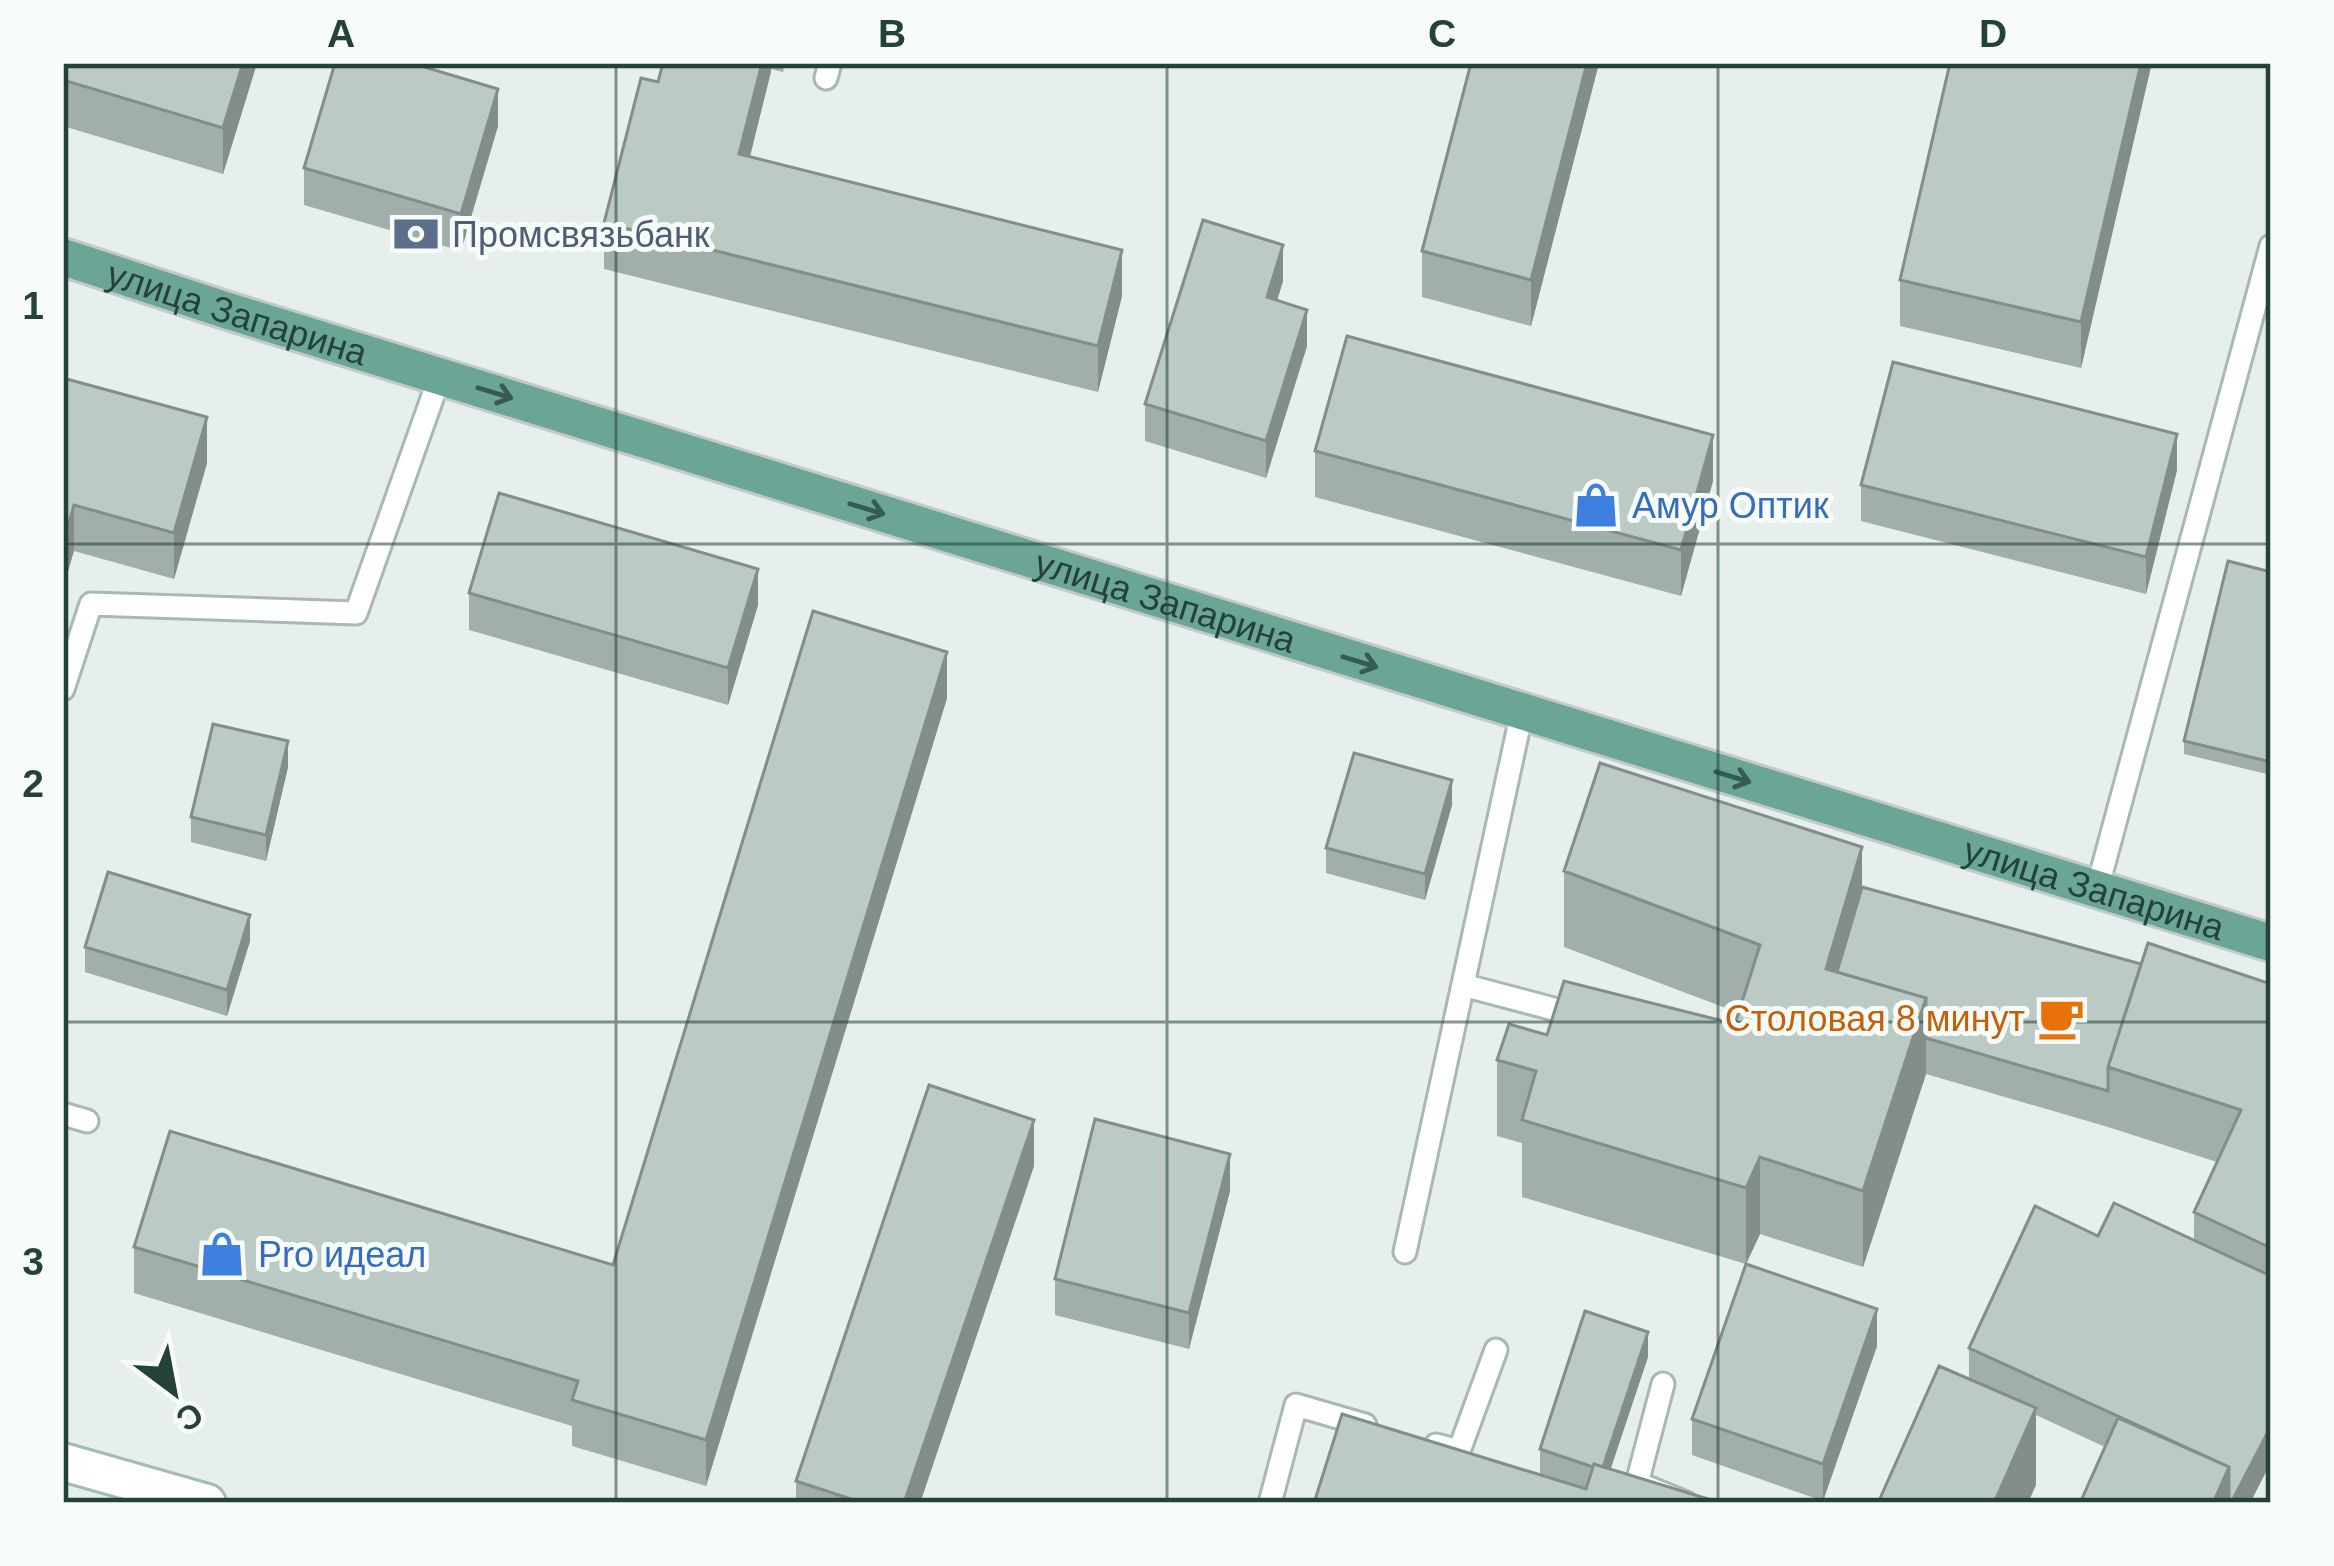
<svg xmlns="http://www.w3.org/2000/svg" width="2334" height="1566" font-family="Arial,sans-serif">
	<style>
		.lines { fill: none; stroke-linecap: round; stroke-linejoin: round }
		.lane-casing { stroke: #a8b8b2; stroke-width: 27 }
		.secondary-casing { stroke: #a4bbb3; stroke-width: 42 }
		.primary-casing { stroke: #c2cac8; stroke-width: 42 }
		.lane { stroke: #fff; stroke-width: 21 }
		.secondary { stroke: #fff; stroke-width: 36 }
		.primary { stroke: #6aa596; stroke-width: 36 }
		.wall { fill: #a1aea9 }
		.shaded-wall { fill: #838d89 }
		.building { fill: #bbcac4; stroke: #838d89; stroke-width: 3 }
		.oneway { stroke: #365b51 }
		.grid { fill: none; stroke: #24423a; stroke-width: 3; stroke-opacity: 0.55 }
		.labels { text-anchor: middle; stroke-width: 10; stroke-linejoin: round; paint-order: stroke }
		.service-label { font-size: 36px; fill: #4e5e75; stroke: #f7fbf9; text-anchor: start }
		.street-label { font-size: 36px; fill: #24423a; stroke: #f7fbf9 }
		.shop-label { font-size: 36px; fill: #366cbe; stroke: #f7fbf9; text-anchor: start }
		.food-label { font-size: 36px; fill: #c56008; stroke: #f7fbf9; text-anchor: end }
		.neatline { fill: none; stroke: #24423a; stroke-width: 4.5 }
		.grid-label { font-size: 39px; text-anchor: middle; font-weight: bold; fill: #24423a }
	</style>
	<rect width="100%" height="100%" fill="#e6efeb"/>
	<g class="lines">
		<g class="lane-casing">
			<path id="lane" d="M826,78L830,63
				M63,689L91,604L356,613L440,376
				M2097,889L2271,246
				M1463,985L1580,1016
				M63,1114L87,1121
				M1405,1252L1522,712
				M1663,1384L1637,1483L1686,1503
				M1436,1445L1459,1451L1496,1350
				M1270,1503L1296,1405L1365,1425"/>
		</g>
		<g class="secondary-casing">
			<path id="secondary" d="M63,1462L207,1503"/>
		</g>
		<g class="primary-casing">
			<g id="primary">
				<path id="s1" d="M63,257L222,309L2271,943"/>
			</g>
		</g>
		<use href="#lane" class="lane"/>
		<use href="#secondary" class="secondary"/>
		<use href="#primary" class="primary"/>
	</g>
	<path class="wall" d="M63,63H257L223,174L63,126Z
		M663,63H785L783,72L771,69L750,157L1122,296L1098,392L604,269V223L658,82Z
		M1471,63H1599L1531,326L1422,297V251Z
		M2151,63L2081,368L1900,326V280Z
		M498,126L461,251L304,205V168Z
		M1283,281L1277,300L1307,346L1266,478L1145,441V404Z
		M63,378L207,463L174,579L74,551Z
		M1315,451L1713,481L1681,596L1315,497Z
		M2177,470L2146,594L1861,521V485Z
		M2271,572V775L2184,754V741Z
		M469,593L758,605L728,705L469,630Z
		M947,698L706,1486L572,1446V1426L134,1293V1247L613,1265Z
		M288,767L266,861L191,842V817Z
		M1452,805L1425,900L1326,873V848Z
		M1564,871L1862,887L2141,964L2271,984V1462L2250,1503H2080L2105,1447L2036,1415V1485L1969,1379V1348L2098,1236L2194,1240V1212L2217,1162L2108,1127L1926,1074L1863,1267L1760,1234L1746,1264L1877,1346L1823,1501L1692,1455V1419L1746,1264L1522,1197V1143L1497,1136V1060L1547,1035L1735,1024L1739,1013L1564,947Z
		M250,941L227,1016L85,972V947Z
		M1034,1166L920,1503H796V1481Z
		M1230,1191L1189,1349L1055,1315V1279Z
		M1648,1357L1610,1469L1721,1503H1314L1540,1474V1449Z"/>
	<path class="shaded-wall" d="M243,63H257L223,174V128Z
		M762,63H771V72L739,200V154Z
		M1587,63H1599L1531,326V280Z
		M2141,63H2151V67L2081,368V322Z
		M498,89V126L461,251V214Z
		M1283,245V281L1267,334V297Z
		M1122,250V296L1098,392V346Z
		M1307,310V346L1266,478V441Z
		M207,417V463L174,579V533Z
		M2177,434V470L2146,594V557Z
		M1713,435V481L1681,596V550Z
		M74,505V551L63,589V543Z
		M758,569V605L728,705V668Z
		M947,652V698L706,1486V1440Z
		M288,741V767L266,861V835Z
		M1452,780V805L1425,900V874Z
		M1862,847V924L1826,1009V969Z
		M250,915V941L227,1016V990Z
		M1926,998V1074L1863,1267V1191Z
		M1034,1120V1166L920,1503H904Z
		M1230,1154V1191L1189,1349V1313Z
		M1760,1157V1234L1746,1264V1188Z
		M1877,1309V1346L1823,1501V1464Z
		M1648,1332V1357L1602,1495V1470Z
		M2036,1408V1485L2028,1503H1994Z
		M2271,1426V1462L2250,1503H2231Z
		M2229,1467V1503H2213Z"/>
	<path class="building" d="M63,63H243L223,128L63,80Z
		M335,63H411L498,89L461,214L304,168Z
		M663,63H762L739,154L1122,250L1098,346L604,223L641,78L658,82Z
		M1471,63H1587L1531,280L1422,251Z
		M1950,63H2141L2081,322L1900,280Z
		M1203,220L1283,245L1267,297L1307,310L1266,441L1145,404Z
		M1347,336L1713,435L1681,550L1315,451Z
		M1893,362L2177,434L2146,557L1861,485Z
		M63,378L207,417L174,533L74,505L63,543Z
		M499,493L758,569L728,668L469,593Z
		M2228,561L2271,572V762L2184,741Z
		M813,611L947,652L706,1440L572,1400L578,1381L134,1247L170,1131L613,1265Z
		M213,724L288,741L266,835L191,817Z
		M1354,753L1452,780L1425,874L1326,848Z
		M1600,763L1862,847L1826,969L1926,998L1863,1191L1760,1157L1746,1188L1522,1120L1536,1071L1497,1060L1509,1024L1547,1035L1564,981L1735,1024L1760,945L1564,871Z
		M108,872L250,915L227,990L85,947Z
		M1862,887L2141,964L2108,1067V1091L1926,1038V998L1837,972Z
		M2148,943L2271,984V1248L2194,1212L2241,1110L2108,1067Z
		M929,1085L1034,1120L904,1503H863L796,1481Z
		M1095,1119L1230,1154L1189,1313L1055,1279Z
		M2114,1203L2271,1276V1426L2231,1503H2229V1467L1969,1348L2035,1206L2098,1236Z
		M1746,1264L1877,1309L1823,1464L1692,1419Z
		M1585,1311L1648,1332L1603,1467L1594,1464L1593,1467L1540,1449Z
		M1939,1366L2036,1408L1994,1503H1878Z
		M1342,1414L1586,1489L1594,1464L1721,1503H1314Z
		M2118,1418L2229,1467L2213,1503H2080Z"/>
	<defs><path id="oneway-shaft" d="M-6 0H5M1.5-3L5.5 0L1.5 3" fill="none" stroke-width="1.6" stroke-linecap="round" stroke-linejoin="round" transform="scale(3)"/></defs>
	<g class="oneway">
		<use href="#oneway-shaft" transform="translate(495 393) rotate(17)"/>
		<use href="#oneway-shaft" transform="translate(867 509) rotate(17)"/>
		<use href="#oneway-shaft" transform="translate(1360 662) rotate(17)"/>
		<use href="#oneway-shaft" transform="translate(1733 777) rotate(17)"/>
	</g>
	<path class="grid" d="M616,63V1503M1167,63V1503M1718,63V1503M63,544H2271M63,1022H2271"/>
	<defs>
		<g id="bank-bare" transform="scale(3.6)"><path d="M-6-4H6V4H-6ZM0-2.3a2.3 2.3 0 1 0 0 4.6a2.3 2.3 0 1 0 0-4.6Z" fill="#5c6f8a" stroke="#f7fbf9" stroke-width="2.5" paint-order="stroke"/></g>
		<g id="shop-bare" transform="scale(3.6)"><path d="M-5-2.5h2.3a2.7 3.5 0 0 1 5.4 0H5L5.5 6h-11ZM-1.5-2.5h3a1.5 2.3 0 0 0-3 0Z" fill="#3f7fe0" stroke="#f7fbf9" stroke-width="2.5" paint-order="stroke"/></g>
		<g id="cafe-bare" transform="scale(3.6)"><path d="M-5.5-4.5H6V0H3Q3 3.5 0 3.5H-2.5Q-5.5 3.5-5.5 0ZM3-3.2v2h1.7v-2ZM-6 4.5H4V6H-6Z" fill="#e8710a" stroke="#f7fbf9" stroke-width="2.5" paint-order="stroke"/></g>
	</defs>
	<g fill-rule="evenodd">
		<use href="#bank-bare" x="416" y="234"/>
		<use href="#shop-bare" x="1596" y="505"/>
		<use href="#cafe-bare" x="2061" y="1018"/>
		<use href="#shop-bare" x="222" y="1254"/>
	</g>
	<g class="labels">
		<g class="service-label">
			<text x="452" y="247">Промсвязьбанк</text>
		</g>
		<g class="street-label">
			<text dy="13" stroke="none"><textPath href="#s1" startOffset="183">улица Запарина</textPath></text>
			<text dy="13" stroke="none"><textPath href="#s1" startOffset="1155">улица Запарина</textPath></text>
			<text dy="13" stroke="none"><textPath href="#s1" startOffset="2127">улица Запарина</textPath></text>
		</g>
		<g class="shop-label">
			<text x="1632" y="518">Амур Оптик</text>
			<text x="258" y="1267">Pro идеал</text>
		</g>
		<g class="food-label">
			<text x="2025" y="1031">Столовая 8 минут</text>
		</g>
	</g>
	<rect width="2334" height="1566" fill="none" stroke="#f7fbf9" stroke-width="132"/>
	<g transform="translate(174 1392) rotate(148)" stroke="#f7fbf9" stroke-width="9" paint-order="stroke">
	<path d="M0-9L21 45L0 30L-21 45Z" fill="#24423a"/>
	<text y="-18" font-size="33" font-weight="bold" text-anchor="middle" fill="#24423a">С</text>
	</g>
	<rect x="66" y="66" width="2202" height="1434" class="neatline"/>
	<g class="grid-label">
		<text x="341" y="47">A</text>
		<text x="892" y="47">B</text>
		<text x="1442" y="47">C</text>
		<text x="1993" y="47">D</text>
		<text x="33" y="319">1</text>
		<text x="33" y="797">2</text>
		<text x="33" y="1275">3</text>
	</g>
</svg>
